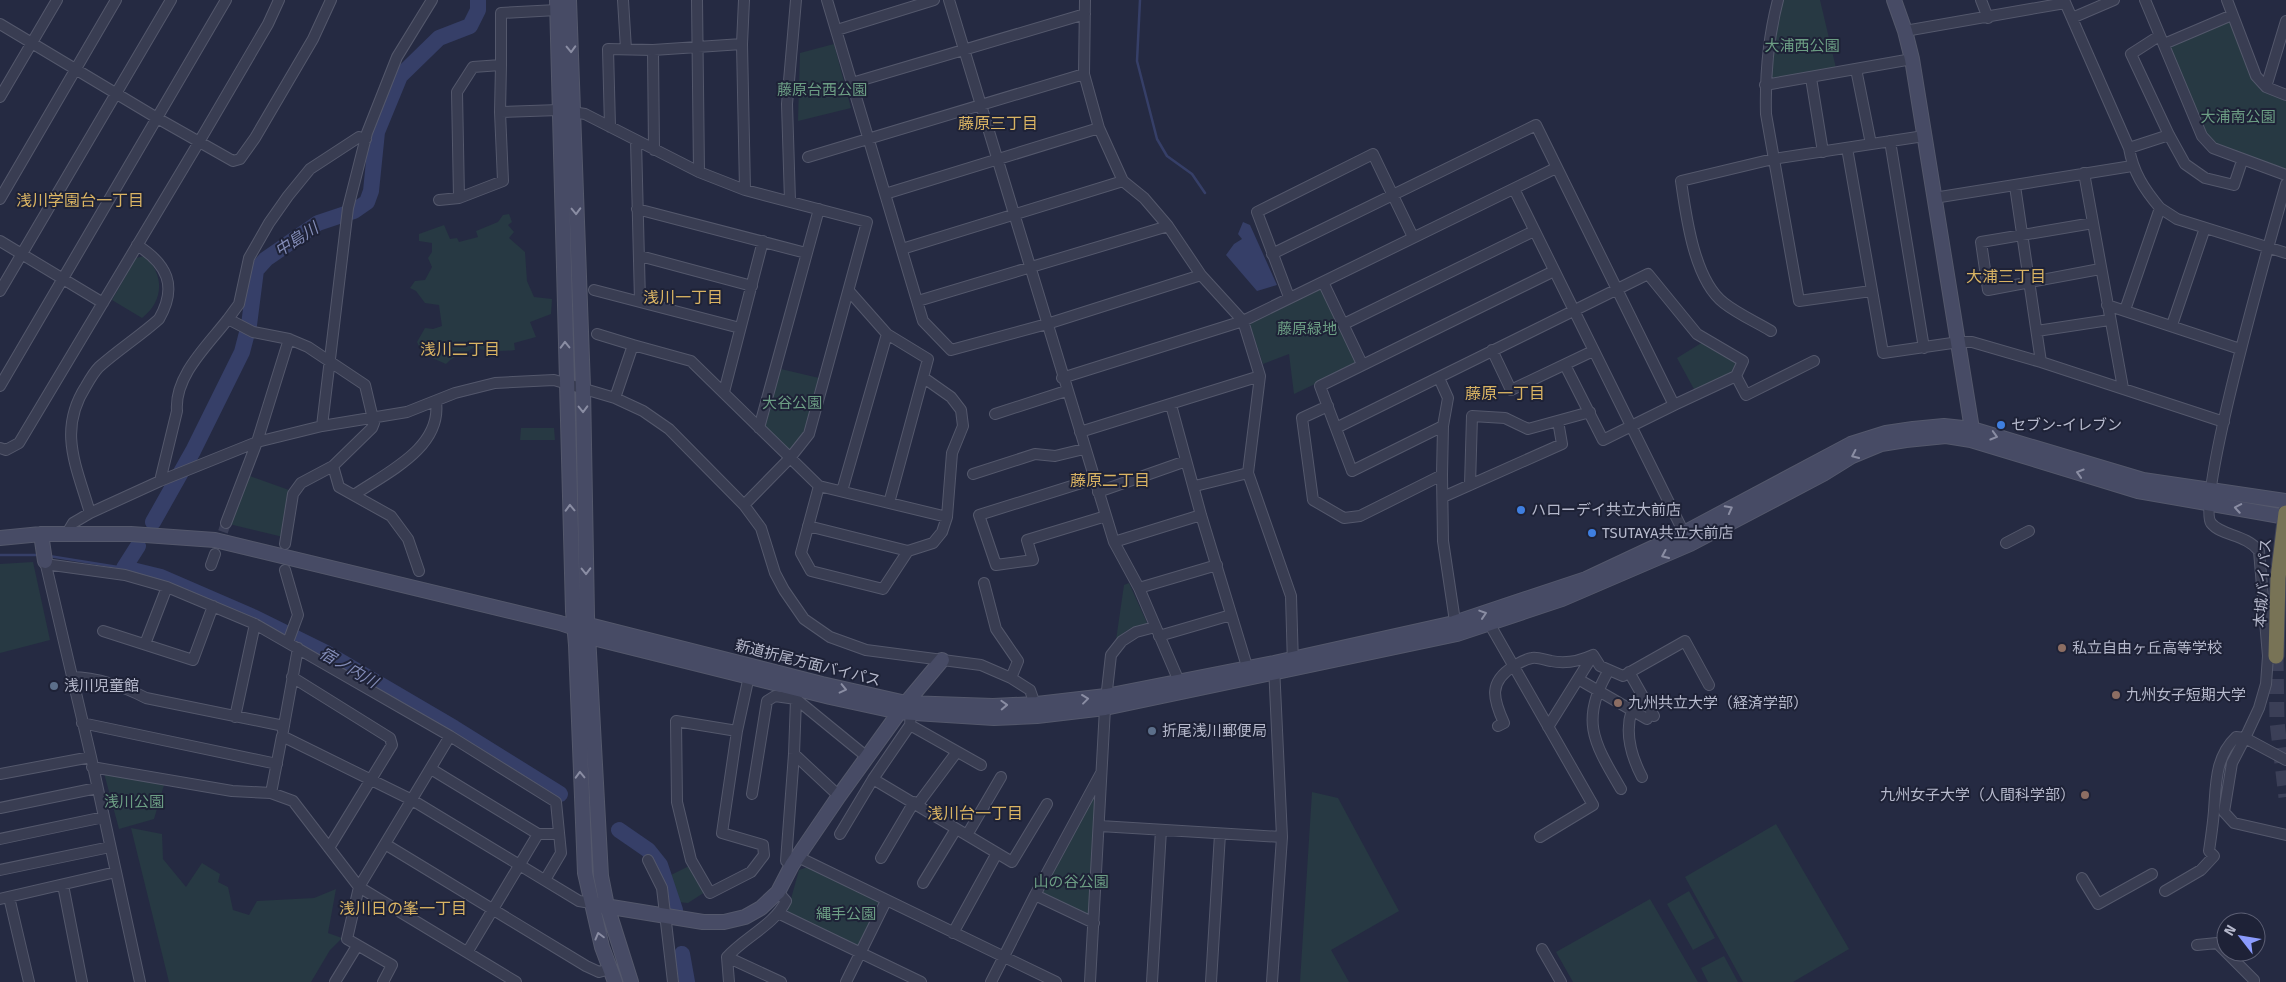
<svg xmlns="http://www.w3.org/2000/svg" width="2286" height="982" font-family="'Fira Sans','Noto Sans JP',sans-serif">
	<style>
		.green { fill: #273943 }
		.water { fill: #363f68 }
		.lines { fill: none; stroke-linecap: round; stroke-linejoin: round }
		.stream { stroke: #363f68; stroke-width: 2.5 }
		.river { stroke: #363f68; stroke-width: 16 }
		.street-tunnel { stroke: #3b3f57; stroke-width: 10; stroke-dasharray: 10 5; stroke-linecap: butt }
		.highway-tunnel { stroke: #3b3f57; stroke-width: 15; stroke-dasharray: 15 8; stroke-linecap: butt }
		.street-casing { stroke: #54586c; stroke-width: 12 }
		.secondary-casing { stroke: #54586c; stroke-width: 16 }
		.highway-casing { stroke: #414559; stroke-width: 17 }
		.street { stroke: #393d52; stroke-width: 10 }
		.secondary { stroke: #474b65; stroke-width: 14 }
		.highway { stroke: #787356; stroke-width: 15 }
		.oneway { stroke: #8a8da3 }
		.shop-dot { fill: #3f7fe0; stroke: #1e2237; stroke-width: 2 }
		.education-dot { fill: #8d6e63; stroke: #1e2237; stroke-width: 2 }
		.service-dot { fill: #5c6f8a; stroke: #1e2237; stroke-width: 2 }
		.labels { text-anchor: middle; stroke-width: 4; stroke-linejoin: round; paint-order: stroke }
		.park-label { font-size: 15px; fill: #6c9e84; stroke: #1e2237 }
		.poi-label { font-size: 15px; fill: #b6b9cc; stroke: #1e2237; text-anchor: start }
		.street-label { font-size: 15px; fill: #b6b9cc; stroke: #1e2237 }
		.neighbourhood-label { font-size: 16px; fill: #dab463; stroke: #1e2237 }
		.water-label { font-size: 16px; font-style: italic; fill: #848db8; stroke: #1e2237 }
	</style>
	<rect width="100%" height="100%" fill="#252a42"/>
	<path class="green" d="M1782,0H1820L1836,68L1775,80L1770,74L1775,26Z
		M2226,21L2230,22L2254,81L2260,89L2286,101V169L2283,170L2221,150L2206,134L2169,48L2171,44Z
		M834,44L851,108L798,121L800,53Z
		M509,214L512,222L508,225L514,232L509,238L525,252L527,281L534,297L552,299L551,314L530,322L536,337L514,343L515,350C500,352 487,351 473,348C464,355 454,355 446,364L423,354L417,342L425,328L433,329L442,326L439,305L425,303L416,291L410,288L415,281L425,280L432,267L428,258L432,252V243L419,241V234L444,225L450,239L457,238L459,242L478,237L476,231L498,222L503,215Z
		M144,256C165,274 164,301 142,318L112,300L136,258Z
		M1321,288L1359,363L1294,394L1289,354L1263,364L1249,322Z
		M1703,342L1738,364L1733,373L1695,391L1677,358Z
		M781,369L819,378L804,433L790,452L765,427Z
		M521,428H554L555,440H520Z
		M247,475L289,490L283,537L229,524Z
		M33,562L50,640L0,653V564Z
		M1129,583L1148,625L1126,631L1116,640L1124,585Z
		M104,773L164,785L154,819L119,829Z
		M1312,792L1338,798L1399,911L1331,950L1349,982H1300Z
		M1095,793L1092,914L1087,916L1041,892Z
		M1776,824L1849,949L1793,982H1743L1685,877Z
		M131,828L162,834L163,859L186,887L202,863L220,874L218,882L228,887L233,910L249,915L257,901L314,898L336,889L328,933L342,938L330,950L311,982H169Z
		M689,866L705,892L688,903L678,902L671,875Z
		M808,867L879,901L859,947L787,913L799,870Z
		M1689,891L1715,938L1693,950L1667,904Z
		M1650,899L1698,982H1573L1556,952Z
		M1724,956L1738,982H1708L1701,968Z"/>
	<path class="water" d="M1243,222L1250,225L1277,285L1257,291L1226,255L1234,244L1242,239L1238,234Z"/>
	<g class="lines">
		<path class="stream" d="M1140,0L1137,61L1157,139L1167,156L1192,174L1205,193
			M0,555H39
			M49,556L124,568"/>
		<path class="river" d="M153,522L193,451L242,352L249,325L256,270L266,259L318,223L354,211L367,202L371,191L377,132L400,76L439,38L470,26L478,10V0
			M138,546L124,568L161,577L253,617L326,653L454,728L560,794
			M619,830L648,850L660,865L675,910
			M682,954L687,982"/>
		<path class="street-tunnel" d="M218,546L226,523"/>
		<path class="highway-tunnel" d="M2276,656L2277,722L2286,797"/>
		<g class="street-casing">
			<path id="street" d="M623,0L626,49
				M697,0L699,172
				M744,0L742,44L745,190
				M827,0L923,321L951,350L1047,324L1201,275
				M949,0L1114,542L1139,588L1181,686
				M1085,0L1084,74L1099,128L1123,181L1144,198L1168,226L1201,275L1243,321L1260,376L1248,473L1291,596L1293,665
				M1778,0C1768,38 1765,75 1766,114L1799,301L1871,291
				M1981,0L1988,18
				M2064,0L2129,148C2133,172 2144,189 2160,208
				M2145,0L2202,136L2213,148L2286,175
				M2227,0L2256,76L2266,87L2286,95
				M2072,18L2114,0
				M0,24L157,118L233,161L240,159L255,138L313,39L331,0
				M837,30L934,0
				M1905,31L2065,3
				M2159,36L2131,54L2169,135L2185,164L2205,178L2234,185L2242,161
				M2164,44L2232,15
				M653,50L654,150
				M501,65V13L557,10
				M1856,69L1871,144
				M1811,78L1823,152
				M852,83L1085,14
				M1765,85L1912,59
				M2266,87L2286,21
				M0,97L57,0
				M610,127L608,49L653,50L742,44
				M636,140L640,301
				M1890,141L1924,348
				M1847,148L1883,353L1959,342H1972L2041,362
				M2129,148L2169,135
				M808,157L1084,74
				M2084,173L2123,388
				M2286,184C2274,226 2195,501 2211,523C2221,536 2246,534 2259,551L2268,656L2266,684L2259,708L2245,738L2286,760
				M2015,186L2041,362L2224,422
				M1514,189L1687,539
				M885,194L1099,128
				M459,198L457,92L473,67L501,65L500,112
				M1934,198L2132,166
				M0,199L116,0
				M439,200L459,198L503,181L500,112L559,110L585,114L699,172L745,190L867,222L809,434L790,458L744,505
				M790,201L787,104L796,0
				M637,209L806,253
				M2093,223L1981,242L1988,290L2100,269
				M0,241L103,303
				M902,249L1123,181
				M1272,254L1536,125L1674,405L1603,440L1565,365
				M640,256L752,286
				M1323,282L1362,364
				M594,290L740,328
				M0,291L171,0
				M849,291L887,334L928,359L889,503
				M1289,297L1257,212L1373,154L1413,237
				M918,301L1168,226
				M2107,305L2240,349
				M2125,310L2160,208L2177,219L2286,253
				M228,319L239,304L249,258L269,223L288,196L310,169L359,137L366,139
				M1344,324L1534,231
				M2172,325L2205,228
				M1771,331C1756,322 1738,314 1724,303C1694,280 1686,216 1681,181L1773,159L1924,136
				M2037,331L2109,320
				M597,334L633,345
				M1492,350L1511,390L1593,351
				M1736,376L1746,395L1814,361
				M1062,378L1243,321L1556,168
				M0,386L226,0
				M724,392L763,241
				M615,398L633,345L691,361L819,486L947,517
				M1171,405L1201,515L1249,673
				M1328,406L1302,418L1313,500L1344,518L1360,516L1442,475L1443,426L1448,398L1439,378
				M995,414L1066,391
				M322,426L348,208L367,133L397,57L432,0
				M1443,426L1352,471L1320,386L1554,271
				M759,428L819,209
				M1336,428L1648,274L1697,334L1743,361L1736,376L1674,405
				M1080,432L1260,376
				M0,448L6,450L19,443L199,142L268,24L279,0
				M333,466L339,487L391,516L408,539L419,571
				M973,474L1035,454L1055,456L1084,449
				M1442,475L1443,541L1456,628
				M1094,479L979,515L996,565L1033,560L1027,540L1106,516
				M160,481L177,411C174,376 208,345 228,319L253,332L289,339L257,442L226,523
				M1470,485L1472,416L1505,418L1528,429L1590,412
				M819,486L801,553L811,571L883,589L908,551L933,543L942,532L947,517L952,453L963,426L961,410L951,397L924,378
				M1195,486L1248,473
				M842,491L887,334
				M1098,492L1186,461
				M354,495C386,473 442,448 436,402
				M1443,497L1562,444L1558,421
				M90,513C77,467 57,431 86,386C90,379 94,372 99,367C118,350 140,336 159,319C178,286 167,264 137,245
				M808,526L908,551
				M67,533L73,523L90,513L160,481L257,442L322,426L407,412L455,393L495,383L554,380L615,398L643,411L669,429L744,505L761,528L775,573L784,590L804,619L830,637L866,650L981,665L1011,678L1030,690L1037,710
				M1114,542L1201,515
				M2006,543L2029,531
				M285,544L293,494L301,483L333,466L372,428L374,423L365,385L308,347L289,339
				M45,561L91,757L140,982
				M45,564L125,575L167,587L255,624L450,736L556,802L561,853L545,880
				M211,565L215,554
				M285,570L298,615L288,642
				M984,583L996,629L1018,661L1011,678
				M1139,588L1217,565
				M1489,623L1593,805L1540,837
				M103,631L193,660L213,606
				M1159,636L1231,615
				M145,644L167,587
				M1593,655L1578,679L1647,719
				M1609,670C1579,720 1594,743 1621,789
				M1629,672L1654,716
				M72,677C96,677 125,687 146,698L284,726
				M292,677L390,738L392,745L329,848
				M1641,693C1621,720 1628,750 1642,777
				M911,713L910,725L873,779L1012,862L1047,804
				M235,717L255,624
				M82,723L277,764
				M910,725L981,765
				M1498,726L1504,723C1493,699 1488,682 1514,666C1519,663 1525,659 1532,658C1538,657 1545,660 1551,661C1565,664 1580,661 1593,655L1600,666L1623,676L1685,641L1709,685
				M1548,727L1578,679
				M283,731L298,648
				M737,731L676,721L677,802L691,860L710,893L751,872L764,855L763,845L722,833L737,731L749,676
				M794,754L839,796
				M92,767L232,791L271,793L293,801L359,887L516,982
				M431,769L538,834H559
				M0,774L91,757
				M271,793L282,736L412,800L579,901L591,903
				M752,794L767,701L775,696L796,699
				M918,804L956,753
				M0,808L97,788
				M1100,826L1282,837
				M840,834L873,779
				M967,835L1001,777
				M0,839L104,817
				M385,844L586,966L599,972L610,969
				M798,857L1056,982
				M881,858L914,802
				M648,860L662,888L673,982
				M792,865L786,861L794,754L796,699L867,757
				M0,870L110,847
				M2082,878L2098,904L2152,874
				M923,883L956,829
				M63,885L82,982
				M2165,891L2201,870L2214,856L2209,851C2211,837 2213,824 2214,811C2216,784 2215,757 2236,737L2245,738L2232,763L2224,812L2234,823L2286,835
				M1035,895L1094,923
				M9,897L29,982
				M0,899L116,872
				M780,914L921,982
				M953,933L997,853
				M2197,945L2217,943L2254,980V982
				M1542,949L1561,982
				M468,951L538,834
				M727,957L781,982
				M335,982L357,946
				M383,982L392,965L347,939L359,887L450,736
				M729,982L727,957C745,937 774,925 786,901L778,892
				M846,982L886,901
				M991,982L1035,895L1101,773
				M1090,982L1105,708L1111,655L1122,641L1136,632L1155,627
				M1152,982L1161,830
				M1211,982L1220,834
				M1272,982L1282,837L1274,666"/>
		</g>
		<g class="secondary-casing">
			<path id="secondary" d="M557,0L573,611L576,645L585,873L602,947L615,982
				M569,0L583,387L587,616L601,876L607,906L631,982
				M1894,0L1905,31L1912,59L1972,429L1971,437
				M41,534L45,561
				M0,538L41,534H131L215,540L560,623L575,628L589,637L830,697L899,712L994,718L1037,716L1105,708L1457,634L1562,599L1690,544L1823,474L1852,456L1881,444L1906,440L1946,436L1971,440L2138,491L2286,517
				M575,628L589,625L822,684L906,703L993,706L1037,704L1106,696L1274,663L1454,623L1586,579L1684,533L1851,444L1886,433L1913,429L1944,426L1972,429L2143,480L2286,501
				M599,905L703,922H724L745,917L761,908L778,892L792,865L839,796L906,703L942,660"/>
		</g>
		<g class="highway-casing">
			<path id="highway" d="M2276,656L2278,578L2286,513"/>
		</g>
		<use href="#street" class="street"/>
		<use href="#secondary" class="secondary"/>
		<use href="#highway" class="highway"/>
	</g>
	<defs><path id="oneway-chevron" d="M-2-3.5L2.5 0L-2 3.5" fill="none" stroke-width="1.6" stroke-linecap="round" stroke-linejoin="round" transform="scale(1.25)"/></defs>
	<g class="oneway">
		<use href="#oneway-chevron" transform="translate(571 49) rotate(88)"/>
		<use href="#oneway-chevron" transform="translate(576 211) rotate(88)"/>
		<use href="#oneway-chevron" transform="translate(565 345) rotate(-91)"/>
		<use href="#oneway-chevron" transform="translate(583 409) rotate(89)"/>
		<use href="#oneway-chevron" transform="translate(1994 436) rotate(16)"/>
		<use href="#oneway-chevron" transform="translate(1855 455) rotate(155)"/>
		<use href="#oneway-chevron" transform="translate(2080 473) rotate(-163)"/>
		<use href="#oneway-chevron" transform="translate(570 508) rotate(-92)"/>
		<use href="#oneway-chevron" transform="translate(2238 508) rotate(-170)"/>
		<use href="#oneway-chevron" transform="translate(1729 509) rotate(-28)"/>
		<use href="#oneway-chevron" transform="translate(1665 555) rotate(156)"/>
		<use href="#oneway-chevron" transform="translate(586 571) rotate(89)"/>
		<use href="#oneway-chevron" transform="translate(1483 614) rotate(-18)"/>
		<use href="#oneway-chevron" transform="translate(843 689) rotate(13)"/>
		<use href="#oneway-chevron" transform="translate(1085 699) rotate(-7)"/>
		<use href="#oneway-chevron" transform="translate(1004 705) rotate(-2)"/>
		<use href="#oneway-chevron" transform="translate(580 775) rotate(-92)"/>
		<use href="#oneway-chevron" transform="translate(599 936) rotate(-105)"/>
	</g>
	<g class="shop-dot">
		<circle cx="2001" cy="425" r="5"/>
		<circle cx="1521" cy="510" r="5"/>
		<circle cx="1592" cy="533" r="5"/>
	</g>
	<g class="education-dot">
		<circle cx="2062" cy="648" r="5"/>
		<circle cx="2116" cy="695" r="5"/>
		<circle cx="1618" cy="703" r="5"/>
		<circle cx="2085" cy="795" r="5"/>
	</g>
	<g class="service-dot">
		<circle cx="54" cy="686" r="5"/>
		<circle cx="1152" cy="731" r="5"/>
	</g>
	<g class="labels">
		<g class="park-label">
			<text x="1802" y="51">大浦西公園</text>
			<text x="822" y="95">藤原台西公園</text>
			<text x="2238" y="122">大浦南公園</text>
			<text x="1307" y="334">藤原緑地</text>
			<text x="792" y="408">大谷公園</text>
			<text x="134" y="807">浅川公園</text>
			<text x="1071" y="887">山の谷公園</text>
			<text x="846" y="919">縄手公園</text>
		</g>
		<g class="poi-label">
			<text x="2011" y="430">セブン-イレブン</text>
			<text x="1531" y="515">ハローデイ共立大前店</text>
			<text x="1602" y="538">TSUTAYA共立大前店</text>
			<text x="2072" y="653">私立自由ヶ丘高等学校</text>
			<text x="64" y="691">浅川児童館</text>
			<text x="2126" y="700">九州女子短期大学</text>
			<text x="1628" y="708">九州共立大学（経済学部）</text>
			<text x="1162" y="736">折尾浅川郵便局</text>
			<text x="2075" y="800" text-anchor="end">九州女子大学（人間科学部）</text>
		</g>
		<g class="street-label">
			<text transform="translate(2263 583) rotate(-86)" y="5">本城バイパス</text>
			<text transform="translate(808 663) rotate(14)" y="5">新道折尾方面バイパス</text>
		</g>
		<g class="neighbourhood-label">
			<text x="998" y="129">藤原三丁目</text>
			<text x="80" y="206">浅川学園台一丁目</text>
			<text x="2006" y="282">大浦三丁目</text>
			<text x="683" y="303">浅川一丁目</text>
			<text x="460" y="355">浅川二丁目</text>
			<text x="1505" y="399">藤原一丁目</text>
			<text x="1110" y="486">藤原二丁目</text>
			<text x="975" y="819">浅川台一丁目</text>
			<text x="403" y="914">浅川日の峯一丁目</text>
		</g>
		<g class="water-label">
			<text transform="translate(296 239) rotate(-33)" y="6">中島川</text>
			<text transform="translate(349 667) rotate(30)" y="6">宿ノ内川</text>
		</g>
	</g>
	<g transform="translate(2241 937) rotate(301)"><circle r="24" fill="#1e2237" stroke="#5b5e73"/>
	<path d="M0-4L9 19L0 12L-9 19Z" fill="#8b9bfc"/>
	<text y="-8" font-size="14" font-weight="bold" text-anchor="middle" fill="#b6b9cc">N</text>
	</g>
</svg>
